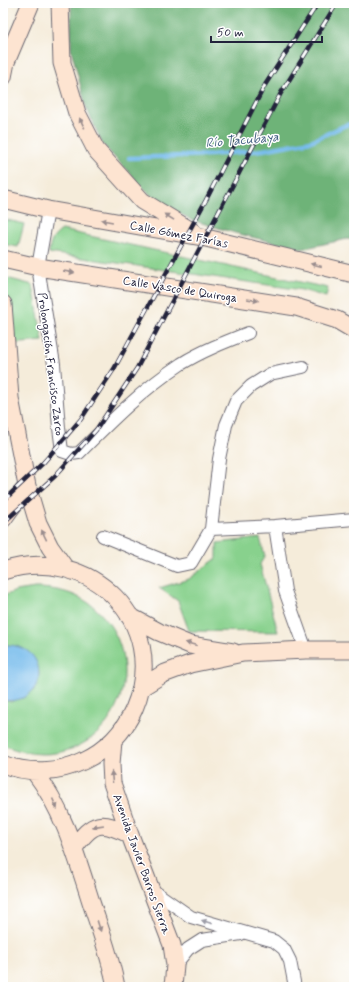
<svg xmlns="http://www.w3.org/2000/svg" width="357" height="990" font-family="Mynerve,sans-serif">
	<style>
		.green { fill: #88d18d; stroke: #557a64 }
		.forest { fill: #6eb378; stroke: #486a5a }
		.water { fill: #73baeb; stroke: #4a6e93 }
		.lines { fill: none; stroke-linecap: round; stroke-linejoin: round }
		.stream { stroke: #73baeb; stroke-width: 4.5 }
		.street-casing { stroke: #6c6973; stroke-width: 14 }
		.secondary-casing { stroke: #6c6973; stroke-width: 19 }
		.street { stroke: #fff; stroke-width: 12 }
		.secondary { stroke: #fde4d1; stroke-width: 17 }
		.rail-casing { stroke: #22223b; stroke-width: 4.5 }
		.rail { stroke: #fff; stroke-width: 3; stroke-dasharray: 9; stroke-linecap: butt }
		.oneway { fill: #9a8d8e }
		.oneway2 { fill: #9c9ca7 }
		.labels { text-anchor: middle; stroke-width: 3; stroke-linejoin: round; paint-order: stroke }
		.street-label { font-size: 12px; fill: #22223b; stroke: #fff }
		.water-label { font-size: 13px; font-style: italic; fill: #425f81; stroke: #fff }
	</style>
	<rect width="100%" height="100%" fill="#fff"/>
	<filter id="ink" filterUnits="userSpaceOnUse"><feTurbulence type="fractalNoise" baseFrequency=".025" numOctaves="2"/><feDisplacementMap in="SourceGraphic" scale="8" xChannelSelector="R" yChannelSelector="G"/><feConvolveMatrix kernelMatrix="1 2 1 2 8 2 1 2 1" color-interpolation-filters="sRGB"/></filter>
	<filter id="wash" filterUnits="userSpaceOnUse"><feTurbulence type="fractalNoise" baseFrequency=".012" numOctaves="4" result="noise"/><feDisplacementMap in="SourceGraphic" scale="16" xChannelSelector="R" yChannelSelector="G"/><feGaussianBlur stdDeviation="0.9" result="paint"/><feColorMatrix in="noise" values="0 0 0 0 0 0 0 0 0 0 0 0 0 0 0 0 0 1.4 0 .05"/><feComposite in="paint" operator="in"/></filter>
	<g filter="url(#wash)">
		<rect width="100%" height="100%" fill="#f5ecda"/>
		<path class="green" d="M3,219L24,224L18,247L3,244Z
			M62,230L328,288L326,297L302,290L49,253C50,242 53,236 62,230Z
			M3,277L33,285L43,341L12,344L3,342Z
			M260,538L265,556L260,564L278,632L189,631L178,601L159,588L189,579L217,558V543Z
			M35,588C60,588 84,595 101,614C146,661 122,742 56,753C37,756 20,752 3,745V700L11,702L34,690L38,682L39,672L7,645L3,646V596L16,591Z"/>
		<path class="forest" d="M72,3H354V240L347,239L301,249L235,233L192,220L156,201L103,145L86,107L71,49V10Z"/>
		<path class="water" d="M7,645C53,646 47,707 3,700V646Z"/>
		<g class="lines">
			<path class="stream" d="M129,158L210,155L263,150L311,141L346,125L354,124"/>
		</g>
	</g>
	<g filter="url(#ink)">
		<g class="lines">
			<g class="street-casing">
				<path id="street" d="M48,210L38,267L54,364L59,428L62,451L71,454L79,453C111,421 143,389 181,364C202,351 225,342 248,333
					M275,526L285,591L306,650
					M211,529L275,526L354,519
					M103,536L177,566L191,563L211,529L219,459L226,425L236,401L251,386L270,374L303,367
					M151,889L191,917L274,941L284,949L290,961L295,987
					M175,965L188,949L202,940L241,934"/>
			</g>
			<g class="secondary-casing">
				<path id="secondary" d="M60,3L62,63L77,113L96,150L142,201L193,232
					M3,77L6,62L31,3
					M3,199L48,210L202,237L354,274
					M3,259L38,267L296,307L337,320L354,330
					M3,304L10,398L27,486L38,523L50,547L65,568
					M3,519L27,486
					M3,571C90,543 171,623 134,709C124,732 106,750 83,761C58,773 28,774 3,764
					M129,616L159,632L190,645L233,652
					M142,687L163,674L190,664L243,653L306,650H354
					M113,740L111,764L112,783L130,835L172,945L175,965L173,987
					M34,771C64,810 77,858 92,905C101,932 111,959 116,987
					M74,848C93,821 101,820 130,835"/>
			</g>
			<use href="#street" class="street"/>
			<use href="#secondary" class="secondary"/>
			<g class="rail-casing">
				<path id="rail" d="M3,501L43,463L81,419L114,369L206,200L265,85L318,3
					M3,523L55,476L96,430L137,368L281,93L337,3"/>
			</g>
			<use href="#rail" class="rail"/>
		</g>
		<defs><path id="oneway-solid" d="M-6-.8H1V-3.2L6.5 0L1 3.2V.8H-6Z"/></defs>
		<g class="oneway">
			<use href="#oneway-solid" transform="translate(82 123) rotate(-117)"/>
			<use href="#oneway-solid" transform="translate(169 217) rotate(-148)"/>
			<use href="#oneway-solid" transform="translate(107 221) rotate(-170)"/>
			<use href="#oneway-solid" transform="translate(316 265) rotate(-166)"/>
			<use href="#oneway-solid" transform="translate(69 272) rotate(9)"/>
			<use href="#oneway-solid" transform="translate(253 300) rotate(9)"/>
			<use href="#oneway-solid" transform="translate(44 535) rotate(-116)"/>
			<use href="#oneway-solid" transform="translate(191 644) rotate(-165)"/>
			<use href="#oneway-solid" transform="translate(112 777) rotate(-95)"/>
			<use href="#oneway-solid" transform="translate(55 804) rotate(66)"/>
			<use href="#oneway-solid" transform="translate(98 826) rotate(171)"/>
			<use href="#oneway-solid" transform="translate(99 926) rotate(72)"/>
		</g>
		<use class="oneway2" href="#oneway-solid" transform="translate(207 922) rotate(-162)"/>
	</g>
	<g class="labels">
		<g class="street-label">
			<text transform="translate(179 234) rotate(11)" y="4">Calle Gómez Farías</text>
			<text transform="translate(180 289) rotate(9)" y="4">Calle Vasco de Quiroga</text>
			<text transform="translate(51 364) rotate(83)" y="4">Prolongación Francisco Zarco</text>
			<text transform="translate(142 864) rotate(70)" y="4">Avenida Javier Barros Sierra</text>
		</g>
		<g class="water-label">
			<text transform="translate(242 139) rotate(-5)" y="5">Río Tacubaya</text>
		</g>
	</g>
	<rect width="357" height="990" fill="none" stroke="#fff" stroke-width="16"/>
	<path d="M211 36v6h111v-6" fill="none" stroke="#22223b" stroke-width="2"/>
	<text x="217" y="36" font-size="12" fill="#22223b" stroke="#ffffff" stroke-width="3" paint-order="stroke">50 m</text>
</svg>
